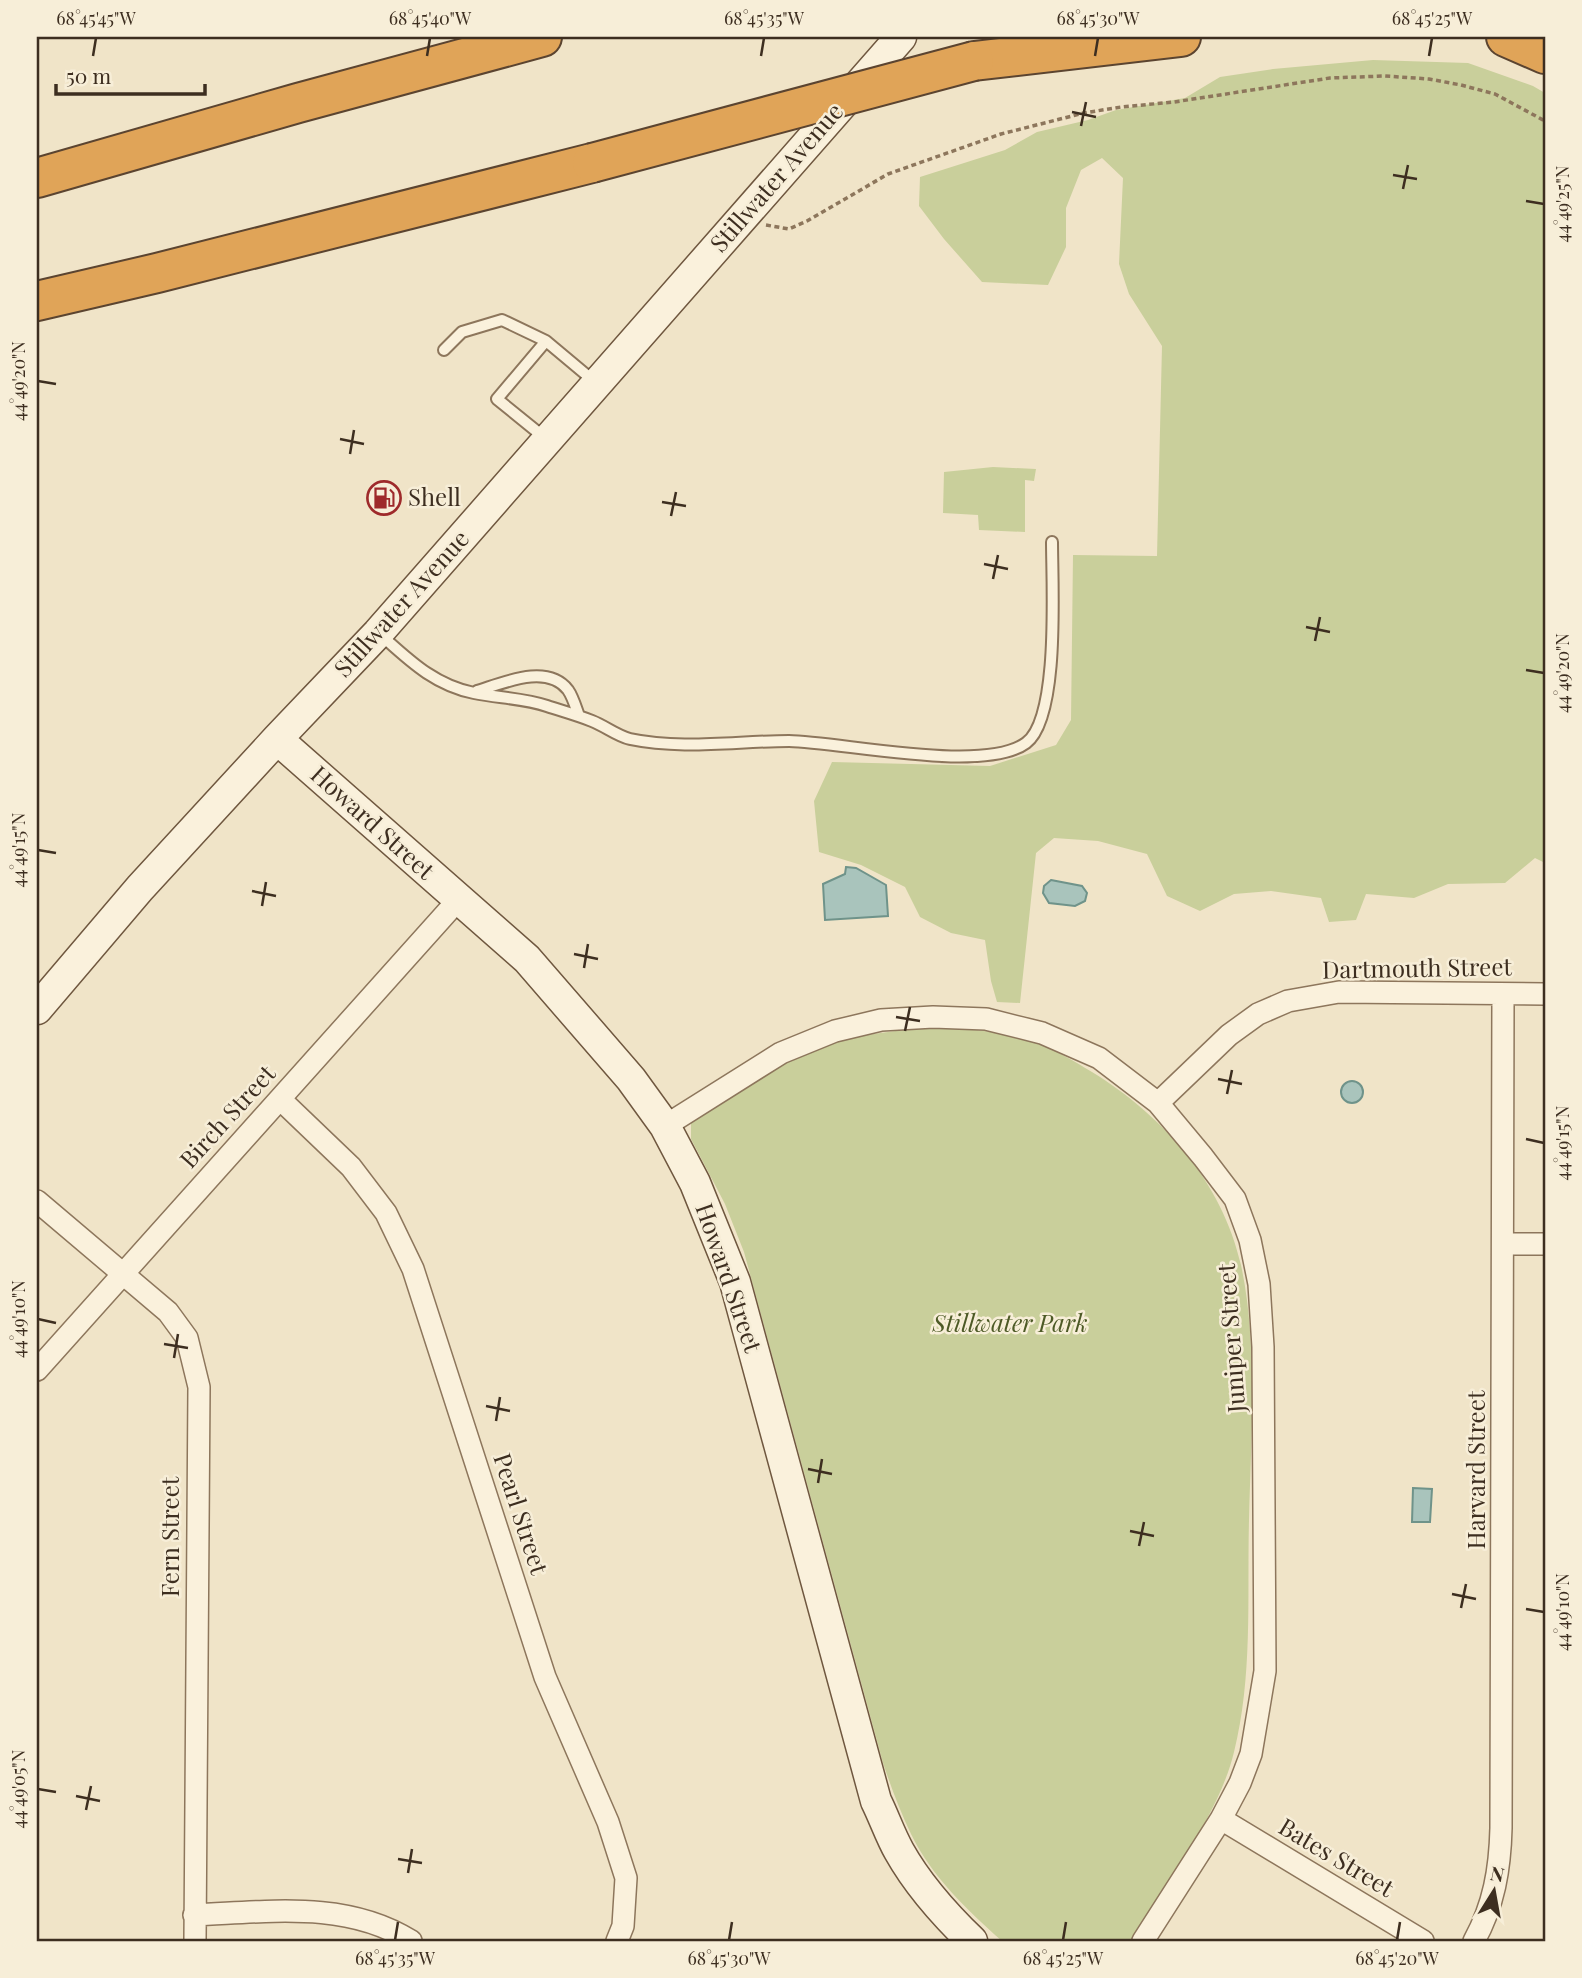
<svg xmlns="http://www.w3.org/2000/svg" width="1582" height="1978" font-family="'Playfair Display',serif">
	<style>
		.green { fill: #c9cf9b }
		.water { fill: #a9c4bc; stroke: #6f938a; stroke-width: 2 }
		.lines { fill: none; stroke-linecap: round; stroke-linejoin: round }
		.lane-casing { stroke: #8d765c; stroke-width: 14 }
		.street-casing { stroke: #8d765c; stroke-width: 24 }
		.secondary-casing { stroke: #6f573f; stroke-width: 33 }
		.highway-casing { stroke: #5b4430; stroke-width: 42 }
		.path { stroke: #8d765c; stroke-width: 3.5; stroke-dasharray: 5 3.5; stroke-linecap: butt }
		.lane { stroke: #faf1dc; stroke-width: 10 }
		.street { stroke: #faf1dc; stroke-width: 21 }
		.secondary { stroke: #faf1dc; stroke-width: 30 }
		.highway { stroke: #e0a458; stroke-width: 38 }
		.highway-bridge-casing { stroke: #5b4430; stroke-width: 42; stroke-linecap: butt }
		.highway-bridge { stroke: #e0a458; stroke-width: 38 }
		.ticks { fill: none; stroke: #3d2e20; stroke-width: 2.5 }
		.labels { text-anchor: middle; stroke-width: 5; stroke-linejoin: round; paint-order: stroke }
		.street-label { font-size: 24px; fill: #3d2e20; stroke: #f7eed8 }
		.poi-label { font-size: 24px; fill: #3d2e20; stroke: #f7eed8; text-anchor: start }
		.park-label { font-size: 24px; font-style: italic; fill: #4d5a26; stroke: #f7eed8 }
		.neatline { fill: none; stroke: #3d2e20; stroke-width: 2.5 }
		.ticks-label { font-size: 18px; text-anchor: middle; fill: #3d2e20 }
	</style>
	<rect width="100%" height="100%" fill="#f0e4c8"/>
	<path class="green" d="M1373,60L1468,63L1533,86L1545,93V863L1535,858L1505,883L1448,884L1414,898L1366,894L1356,920L1329,922L1321,898L1271,891L1234,894L1200,911L1167,896L1147,854L1098,841L1054,838L1036,853L1020,1003L997,1002L991,981L985,940L951,933L920,917L905,887L861,865L819,852L814,801L832,762L990,766L1056,745L1071,720L1073,555L1157,556L1162,346L1129,294L1119,264L1123,178L1102,158L1081,170L1066,208V247L1048,285L982,282L944,239L919,206L920,177L1005,150L1037,132L1088,120L1116,110L1185,98L1220,77L1273,69Z
		M993,467L1036,469L1034,481L1025,480V532L979,530L978,515L943,513L944,472Z
		M924,1028C962,1027 999,1031 1036,1043C1055,1050 1074,1061 1092,1072C1162,1115 1222,1181 1241,1265C1258,1343 1251,1440 1249,1520C1247,1597 1253,1676 1234,1752C1219,1815 1165,1885 1131,1941H1002C967,1910 932,1877 911,1834C900,1811 891,1787 883,1763L744,1252L725,1204L691,1139V1123L697,1116C740,1090 785,1058 834,1043C864,1034 893,1031 924,1028Z"/>
	<path class="water" d="M846,867L856,868L886,885L888,916L825,920L823,884L845,874Z
		M1051,880L1082,886L1087,893L1085,901L1075,906L1049,903L1043,893L1044,886Z
		M1341 1092a11 11 0 1 1 22 0a11 11 0 1 1-22 0Z
		M1413,1488L1432,1489L1430,1522H1412Z"/>
	<g class="lines">
		<g class="lane-casing">
			<path id="lane" d="M444,350L462,332L502,320L546,341
				M545,438L497,399L546,341L595,382
				M381,635C409,660 434,685 474,693C498,698 523,698 547,706C562,711 577,715 592,721C605,726 617,736 630,739C682,750 737,741 789,741C842,742 984,774 1026,743C1060,718 1052,584 1052,542
				M477,691C503,683 547,663 568,690C573,697 576,708 579,716"/>
		</g>
		<g class="street-casing">
			<path id="street" d="M280,1099L351,1167L386,1213L413,1269L545,1677L608,1822L626,1878L623,1926L617,1941
				M1158,1103L1229,1035L1258,1014L1288,1001L1339,992L1545,994
				M665,1126L781,1053L835,1031L881,1020L933,1017L986,1019L1042,1033L1099,1058L1158,1103L1203,1157L1235,1199L1250,1240L1259,1284L1263,1347L1265,1671L1251,1754L1240,1783L1221,1819L1143,1941
				M37,1201L168,1312L187,1338L199,1387L195,1941
				M1504,1244H1545
				M37,1370L458,900
				M1221,1819L1423,1941
				M194,1915C268,1912 346,1900 411,1941
				M1474,1941C1494,1905 1500,1869 1501,1828L1503,994"/>
		</g>
		<g class="secondary-casing">
			<path id="secondary" d="M277,739L527,959L631,1079L665,1126L695,1183L735,1282L876,1801C884,1817 890,1835 899,1851C918,1885 945,1915 972,1941
				M37,1009L140,888L277,739L378,633L901,37"/>
		</g>
		<g class="highway-casing">
			<path id="highway" d="M1506,37L1545,54
				M974,61L1181,37
				M37,178L298,103L542,37
				M37,301L157,273L592,163"/>
		</g>
		<path class="path" d="M766,225L789,229L807,221L888,174L1001,134L1084,113L1121,107L1174,102L1330,78L1385,76L1429,79L1461,85L1495,94L1545,121"/>
		<use href="#lane" class="lane"/>
		<use href="#street" class="street"/>
		<use href="#secondary" class="secondary"/>
		<use href="#highway" class="highway"/>
		<g class="highway-bridge-casing">
			<path id="highway-bridge" d="M592,163L974,61"/>
		</g>
		<use href="#highway-bridge" class="highway-bridge"/>
	</g>
	<path class="ticks" d="M93,56L96,38M427,56L430,38M761,56L764,38M1095,56L1098,38M1429,56L1432,38M1072,112L1096,117M1081,126L1086,102M1393,175L1417,179M1403,189L1408,165M1526,201L1544,204M38,381L56,384M340,439L364,444M350,454L354,430M662,502L686,506M671,516L676,492M984,564L1008,569M993,579L998,555M1306,627L1330,632M1315,641L1320,617M1526,670L1544,673M38,850L56,853M252,891L276,896M262,906L266,882M574,954L598,959M584,968L588,944M896,1017L920,1021M905,1031L910,1007M1218,1079L1242,1084M1227,1094L1232,1070M1526,1139L1544,1143M38,1319L56,1323M164,1344L188,1348M174,1358L178,1334M486,1406L510,1411M496,1421L500,1397M808,1469L832,1474M818,1483L822,1459M1130,1531L1154,1536M1139,1546L1144,1522M1452,1594L1476,1599M1461,1608L1466,1584M1526,1609L1544,1612M38,1789L56,1792M76,1796L100,1801M86,1810L91,1786M398,1859L422,1863M408,1873L412,1849M395,1940L398,1922M729,1940L732,1922M1063,1940L1066,1922M1397,1940L1400,1922"/>
	<defs>
		<g id="fuel-ring" transform="scale(1.75)"><circle r="9.5" fill="#f7eed8" stroke="#9e2a2b" stroke-width="1.5"/><path d="M-5.5-6h7V0h2V4h1.3V-2.5L3-4.5l.8-.8L6-3V5H2.5V1h-1V6h-7ZM-4.2-4.7v3.2H.2V-4.7Z" fill="#9e2a2b"/></g>
	</defs>
	<g fill-rule="evenodd">
		<use href="#fuel-ring" x="384" y="498"/>
	</g>
	<g class="labels">
		<g class="street-label">
			<text transform="translate(777 178) rotate(-49)" y="8">Stillwater Avenue</text>
			<text transform="translate(402 604) rotate(-48)" y="8">Stillwater Avenue</text>
			<text transform="translate(372 823) rotate(42)" y="8">Howard Street</text>
			<text transform="translate(1417 969) rotate(-1)" y="8">Dartmouth Street</text>
			<text transform="translate(228 1117) rotate(-48)" y="8">Birch Street</text>
			<text transform="translate(728 1278) rotate(71)" y="8">Howard Street</text>
			<text transform="translate(1232 1338) rotate(-94)" y="8">Juniper Street</text>
			<text transform="translate(1477 1470) rotate(-90)" y="8">Harvard Street</text>
			<text transform="translate(520 1514) rotate(72)" y="8">Pearl Street</text>
			<text transform="translate(171 1537) rotate(-90)" y="8">Fern Street</text>
			<text transform="translate(1336 1858) rotate(31)" y="8">Bates Street</text>
		</g>
		<g class="poi-label">
			<text x="408" y="506">Shell</text>
		</g>
		<g class="park-label">
			<text x="1010" y="1332">Stillwater Park</text>
		</g>
	</g>
	<rect width="1582" height="1978" fill="none" stroke="#f7eed8" stroke-width="77"/>
	<g transform="translate(1494 1891) rotate(11)" stroke="#f7eed8" stroke-width="5" paint-order="stroke">
	<path d="M0-5L12 26L0 18L-12 26Z" fill="#3d2e20"/>
	<text y="-10" font-size="19" font-weight="bold" text-anchor="middle" fill="#3d2e20">N</text>
	</g>
	<path d="M56 84v10h149v-10" fill="none" stroke="#3d2e20" stroke-width="3.5"/>
	<text x="66" y="84" font-size="21" fill="#3d2e20" stroke="#f7eed8" stroke-width="5" paint-order="stroke">50 m</text>
	<rect x="38" y="38" width="1506" height="1902" class="neatline"/>
	<g class="ticks-label">
		<text x="96" y="25">68°45'45"W</text>
		<text x="430" y="25">68°45'40"W</text>
		<text x="764" y="25">68°45'35"W</text>
		<text x="1098" y="25">68°45'30"W</text>
		<text x="1432" y="25">68°45'25"W</text>
		<text transform="translate(1563 204) rotate(-90)" y="6">44°49'25"N</text>
		<text transform="translate(19 381) rotate(-90)" y="6">44°49'20"N</text>
		<text transform="translate(1563 673) rotate(-90)" y="6">44°49'20"N</text>
		<text transform="translate(19 850) rotate(-90)" y="6">44°49'15"N</text>
		<text transform="translate(1563 1143) rotate(-90)" y="6">44°49'15"N</text>
		<text transform="translate(19 1319) rotate(-90)" y="6">44°49'10"N</text>
		<text transform="translate(1563 1612) rotate(-90)" y="6">44°49'10"N</text>
		<text transform="translate(19 1789) rotate(-90)" y="6">44°49'05"N</text>
		<text x="395" y="1965">68°45'35"W</text>
		<text x="729" y="1965">68°45'30"W</text>
		<text x="1063" y="1965">68°45'25"W</text>
		<text x="1397" y="1965">68°45'20"W</text>
	</g>
</svg>
